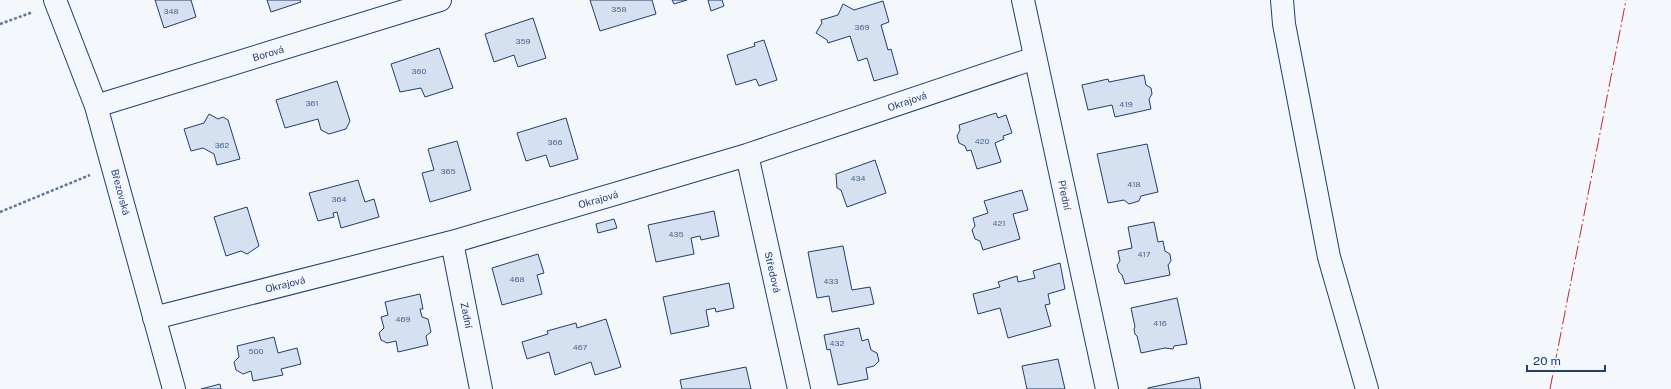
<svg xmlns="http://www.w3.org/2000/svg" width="1671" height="389" font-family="'Public Sans',sans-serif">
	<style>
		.building { fill: #d5e0f0; stroke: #1d3f73 }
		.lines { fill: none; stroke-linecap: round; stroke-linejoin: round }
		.minor-casing { stroke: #1d3f73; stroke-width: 24 }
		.tertiary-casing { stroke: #1d3f73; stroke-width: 24 }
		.path { stroke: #5e769c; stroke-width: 2.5; stroke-dasharray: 3 2; stroke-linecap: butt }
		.minor { stroke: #f4f7fb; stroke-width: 22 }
		.tertiary { stroke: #f4f7fb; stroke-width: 22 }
		.power { stroke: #c62828; stroke-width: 1; stroke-dasharray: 14 3 2 3; stroke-linecap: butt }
		.labels { text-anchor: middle; stroke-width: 3; stroke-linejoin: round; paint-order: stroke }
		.number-label { font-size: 8px; fill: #4b6792 }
		.street-label { font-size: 10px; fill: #1d3f73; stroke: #f4f7fb }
	</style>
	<rect width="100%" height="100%" fill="#f4f7fb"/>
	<path class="building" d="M155,0H191L196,17L164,28Z
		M267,0H300L301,2L271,12Z
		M590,0H652L656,14L600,31Z
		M672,0H687L674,4Z
		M708,0H722L724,6L711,11Z
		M883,1L889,22L881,25L888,50L891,49L898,74L874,81L867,58L858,61L850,36L828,43L827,40L816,33L822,23L821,20L838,15L843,4L854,10Z
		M533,18L546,58L518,67L514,55L494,62L485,34Z
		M764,40L777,80L759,86L756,79L736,85L727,55L755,46L754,43Z
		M439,48L453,88L425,97L421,88L400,92L391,64Z
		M1144,75L1146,85L1151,88L1152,94L1149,99L1151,109L1115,117L1112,105L1088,110L1082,85L1108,79L1109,82Z
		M337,81L350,121L346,129L329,134L321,130L318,119L285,128L276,100Z
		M996,113L998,118L1006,115L1012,133L1003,136L1004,139L995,143L1001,162L977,169L971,150L967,151L965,146L959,143L957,136L960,130L959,125Z
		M209,114L218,119L223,117L228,120L240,159L217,165L214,154L203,148L191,151L184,129L204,123Z
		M566,118L578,159L550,167L546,155L526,161L517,133Z
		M457,141L471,190L430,202L422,173L434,170L428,149Z
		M1147,144L1158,192L1141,196L1139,201L1129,204L1124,200L1108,203L1097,154Z
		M875,160L886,193L847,207L841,190L837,188L836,174Z
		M358,180L365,202L374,199L379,217L341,228L337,212L333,213L334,217L318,221L309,193Z
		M1022,190L1028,210L1013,214L1020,239L983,250L980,241L975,239L972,230L975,226L973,218L988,213L984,201Z
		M247,207L259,246L247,254L241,251L226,256L214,217Z
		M714,211L719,236L701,240L700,236L691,238L694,254L656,262L648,225Z
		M614,219L617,228L598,233L596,224Z
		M1154,222L1158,242L1163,241L1165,251L1170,254L1171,261L1168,265L1170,275L1125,284L1122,275L1119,272L1117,265L1120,261L1118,251L1132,248L1128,227Z
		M843,246L852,290L870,287L874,304L832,312L829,296L817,298L808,252Z
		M538,254L544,273L537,275L542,294L502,305L492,268Z
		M1060,263L1065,289L1048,294L1050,304L1045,305L1051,326L1008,338L1000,308L978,314L973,294L1000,287L998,282L1017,276L1018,282L1035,278L1033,271Z
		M729,283L734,308L716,312L715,308L706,310L709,326L671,334L663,297Z
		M420,294L423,309H420L422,317L428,319L431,332L426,336L428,345L398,352L396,341L387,343L381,340L379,333L384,328L381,317L388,315L385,302Z
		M1177,298L1187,344L1174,346L1173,349L1165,348L1141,353L1137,336L1135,334L1134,329L1135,327L1131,308Z
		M606,319L621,367L595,375L591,362L555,375L549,352L527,359L522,342L548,334L547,331L576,323L577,328Z
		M859,328L862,341L868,339L871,350L877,353L879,361L874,366L866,368L868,379L838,385L830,349L827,350L824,335Z
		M274,337L278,353L297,348L301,364L281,369L283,375L253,381L251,371L243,374L236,370L234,362L239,357L237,346Z
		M1058,359L1065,389H1027L1022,366Z
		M746,367L751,389H682L680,380Z
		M1199,377L1201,389H1148V388Z
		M220,384L221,389H201Z"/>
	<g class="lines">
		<g class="minor-casing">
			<path id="minor" d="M55,0L96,106L174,389
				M1023,0L1107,389
				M96,106L440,0
				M747,155L799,389
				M452,242L481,389
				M154,318L452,242L747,155L1035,58"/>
		</g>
		<g class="tertiary-casing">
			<path id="tertiary" d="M1282,0L1284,24L1329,257L1367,389"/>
		</g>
		<path class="path" d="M0,24L33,12
			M0,212L90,175"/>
		<use href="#minor" class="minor"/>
		<use href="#tertiary" class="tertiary"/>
		<path class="power" d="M1550,389L1626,0"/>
	</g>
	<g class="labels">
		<g class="number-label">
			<text x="619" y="12">358</text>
			<text x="171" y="14">348</text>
			<text x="862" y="30">369</text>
			<text x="523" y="44">359</text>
			<text x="419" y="74">360</text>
			<text x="312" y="106">361</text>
			<text x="1126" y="107">419</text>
			<text x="982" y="144">420</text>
			<text x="555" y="145">366</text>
			<text x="222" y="148">362</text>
			<text x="448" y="174">365</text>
			<text x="858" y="181">434</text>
			<text x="1134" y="187">418</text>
			<text x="339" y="202">364</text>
			<text x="999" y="226">421</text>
			<text x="676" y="237">435</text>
			<text x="1144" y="257">417</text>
			<text x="517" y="282">468</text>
			<text x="831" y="284">433</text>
			<text x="403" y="322">469</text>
			<text x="1160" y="326">416</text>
			<text x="837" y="346">432</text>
			<text x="580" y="350">467</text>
			<text x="256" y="354">500</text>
		</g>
		<g class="street-label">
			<text transform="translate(268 53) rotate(-17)" y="4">Borová</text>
			<text transform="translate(907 101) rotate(-19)" y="4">Okrajová</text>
			<text transform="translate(121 192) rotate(75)" y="4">Březovská</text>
			<text transform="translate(1065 195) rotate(78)" y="4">Přední</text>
			<text transform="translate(598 199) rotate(-16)" y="4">Okrajová</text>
			<text transform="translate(773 272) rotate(77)" y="4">Středová</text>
			<text transform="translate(285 284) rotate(-14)" y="4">Okrajová</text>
			<text transform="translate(467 315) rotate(79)" y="4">Zadní</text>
		</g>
	</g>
	<path d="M1527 365v6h78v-6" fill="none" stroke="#1d3f73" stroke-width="2"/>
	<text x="1533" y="365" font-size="12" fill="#1d3f73" stroke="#f4f7fb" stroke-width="3" paint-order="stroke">20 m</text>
</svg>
